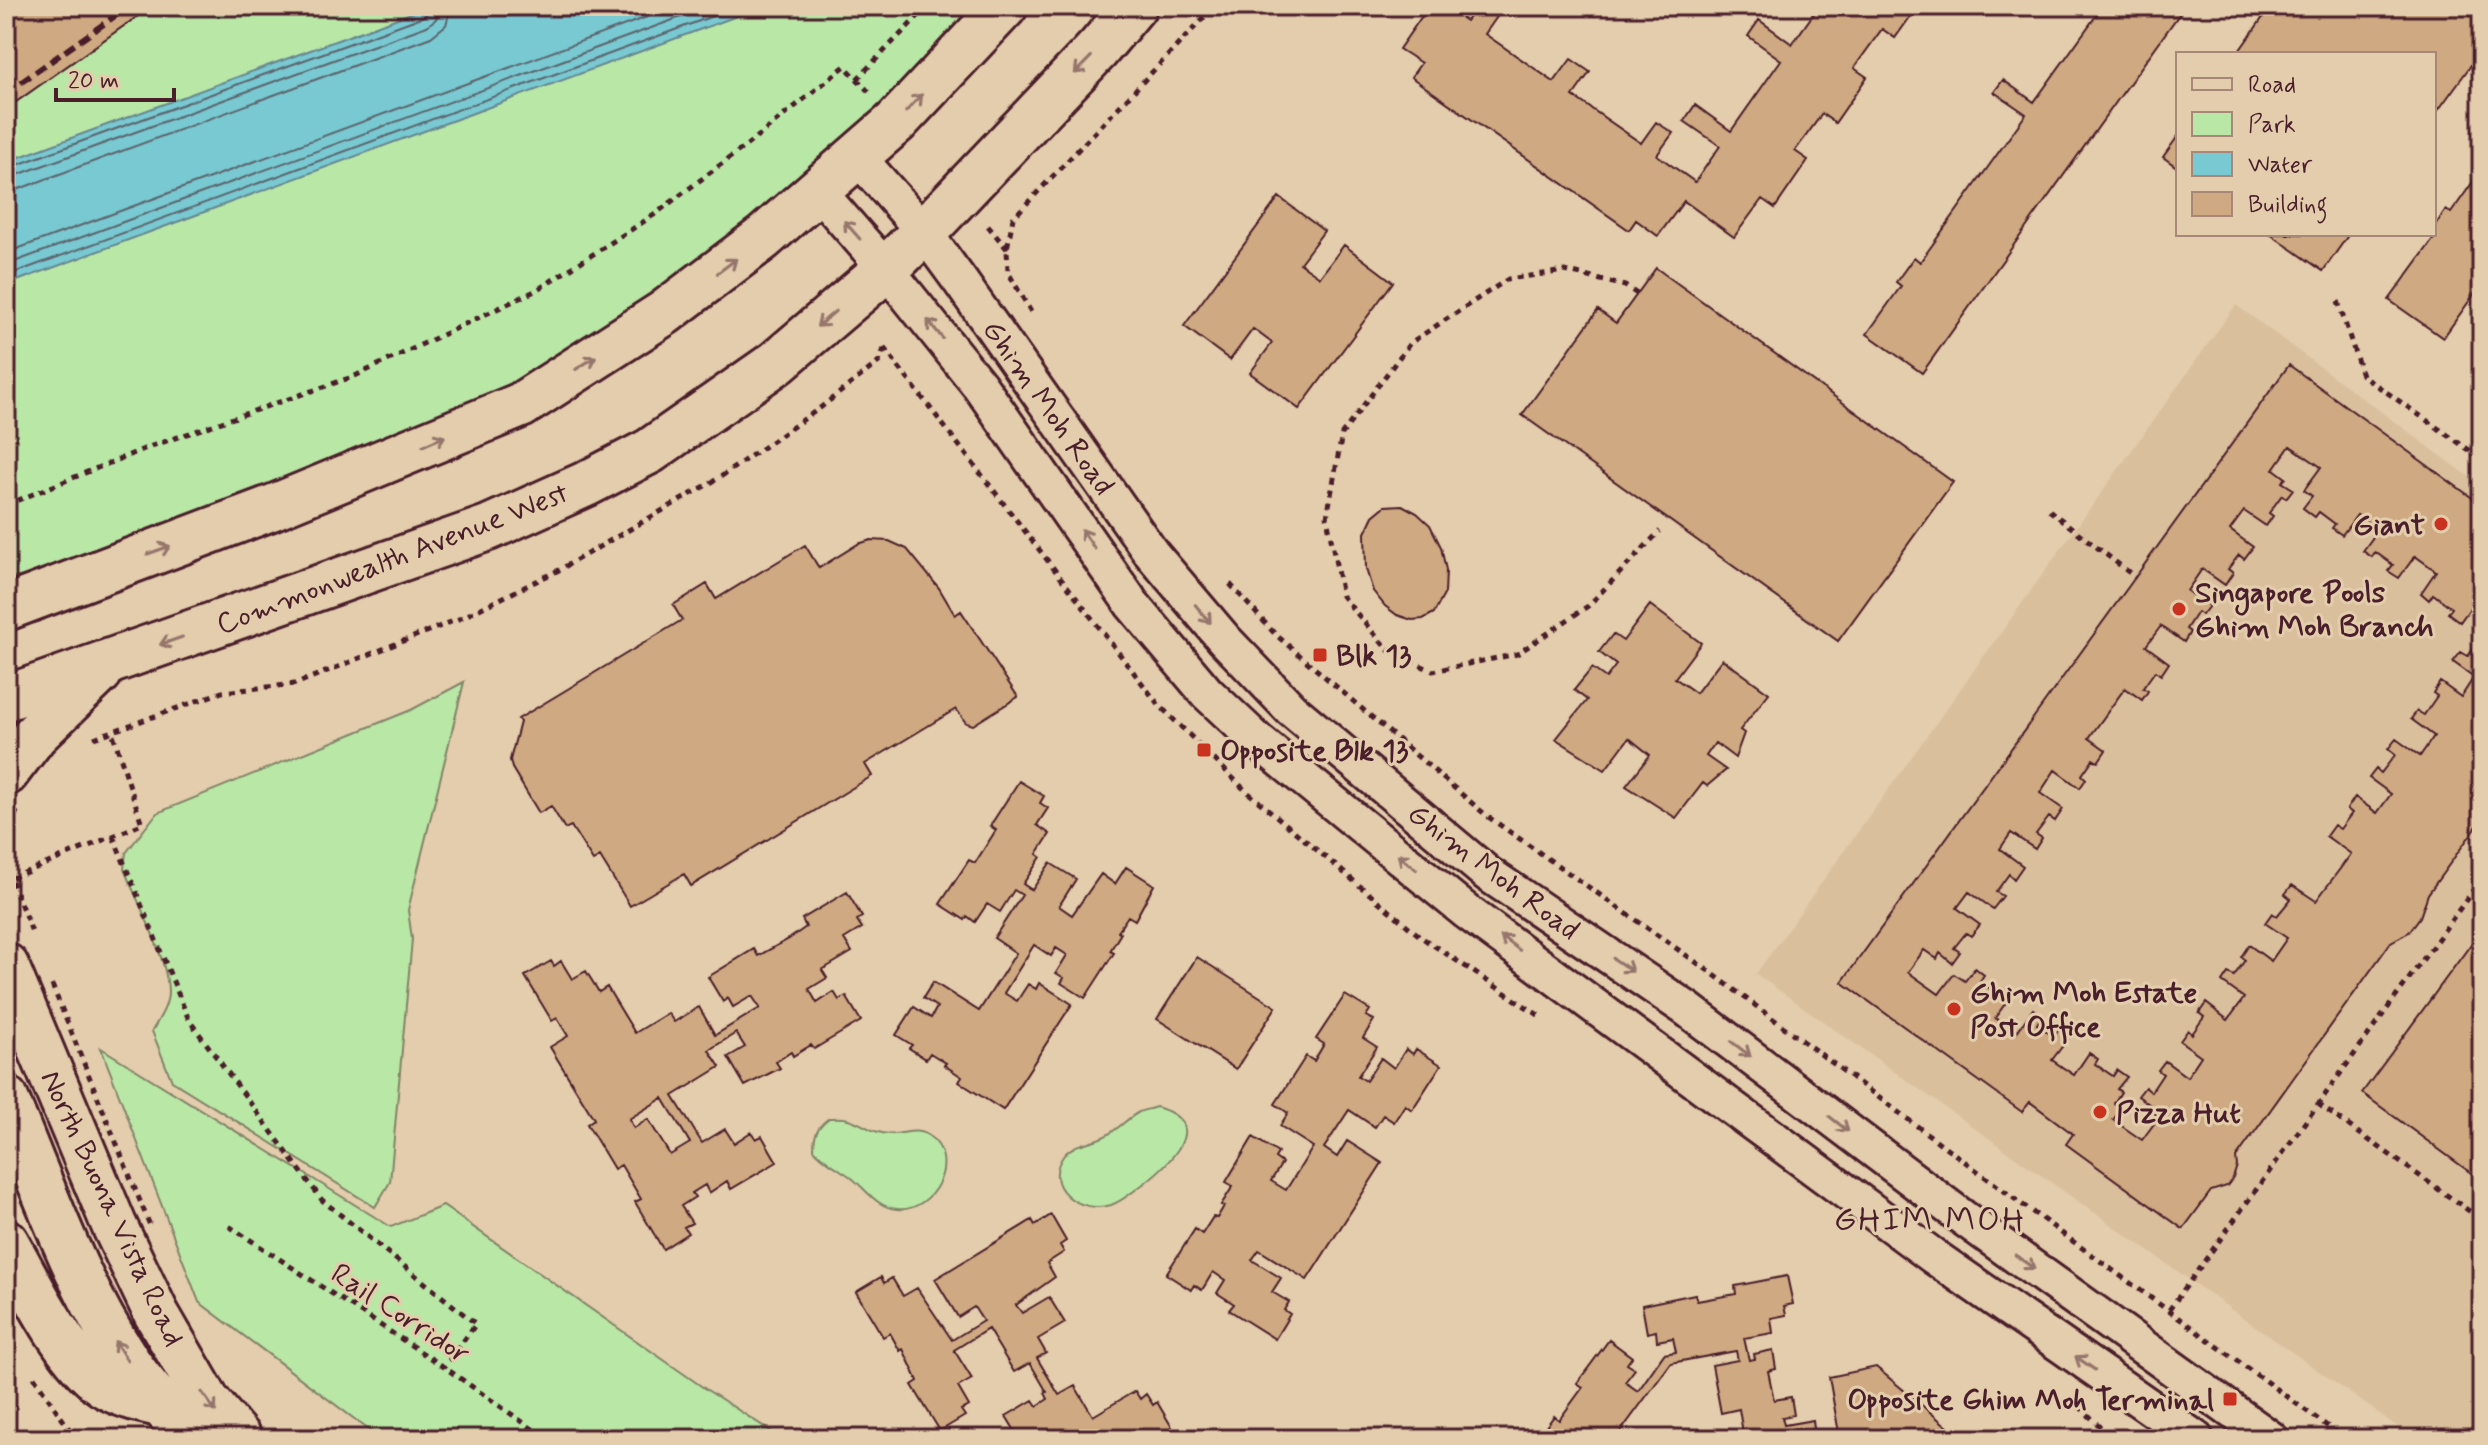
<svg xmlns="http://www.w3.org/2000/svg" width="2488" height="1445" font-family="Mynerve,sans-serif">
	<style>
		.built { fill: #dabf9d }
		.green { fill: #b9e7a6; stroke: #828368; stroke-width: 2 }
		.water { fill: #78c9d1; stroke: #66858f; stroke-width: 2 }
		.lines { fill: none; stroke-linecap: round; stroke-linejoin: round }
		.shore { stroke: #5c636d; stroke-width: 2 }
		.building { fill: #cea981; stroke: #4a1f2b; stroke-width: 2; fill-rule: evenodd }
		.minor-casing { stroke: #4a1f2b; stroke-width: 40 }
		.primary-casing { stroke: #4a1f2b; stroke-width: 50 }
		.path { stroke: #4a1f2b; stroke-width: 5; stroke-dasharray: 6 6; stroke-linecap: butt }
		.minor { stroke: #e3cdac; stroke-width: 34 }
		.primary { stroke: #e3cdac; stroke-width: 44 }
		.rail { stroke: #4a1f2b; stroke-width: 6; stroke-dasharray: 12 6; stroke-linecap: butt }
		.path-bridge { stroke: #4a1f2b; stroke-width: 5; stroke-dasharray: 6 6; stroke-linecap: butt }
		.oneway { stroke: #96766c }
		.poi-dot { fill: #c8321e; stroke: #e3cdac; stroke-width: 3 }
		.labels { text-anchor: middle; stroke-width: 6; stroke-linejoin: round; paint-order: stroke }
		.street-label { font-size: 30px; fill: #4a1f2b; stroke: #e3cdac }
		.poi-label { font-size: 30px; font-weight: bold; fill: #4a1f2b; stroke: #e3cdac; text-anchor: start }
		.quarter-label { font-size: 34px; letter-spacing: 2px; fill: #4a1f2b; stroke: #e3cdac }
	</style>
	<rect width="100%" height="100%" fill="#e3cdac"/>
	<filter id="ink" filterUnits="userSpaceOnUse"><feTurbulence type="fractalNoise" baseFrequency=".0125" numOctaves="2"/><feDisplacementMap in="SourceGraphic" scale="16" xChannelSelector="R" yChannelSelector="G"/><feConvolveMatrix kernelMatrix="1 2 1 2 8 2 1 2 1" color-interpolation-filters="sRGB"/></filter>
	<g filter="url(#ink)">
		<path class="built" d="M2236,305L2482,486V1439H2415L1756,974Z"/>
		<path class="green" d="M152,6H1005L896,122L521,405L86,576L6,577V109Z
			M464,682L408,910L412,939L390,1182L375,1207L172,1081L152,1031C159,1019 168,1006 168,992C168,959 137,901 124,869L126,853L157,813L411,710Z
			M101,1048L391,1227L443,1206L704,1388L783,1439H381L199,1302Z
			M1156,1107C1214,1123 1169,1164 1142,1185C1132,1192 1123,1201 1111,1205C1078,1215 1041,1185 1064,1155C1074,1143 1090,1143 1103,1137C1117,1131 1126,1119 1139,1112C1143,1110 1151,1109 1156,1107Z
			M829,1118C835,1118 842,1117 848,1119C864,1123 873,1135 894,1134C907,1133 917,1128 929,1136C962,1159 933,1213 897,1209C875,1207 865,1187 848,1175C835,1166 824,1161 814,1149C814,1134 817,1127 829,1118Z"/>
		<path class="water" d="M430,6H764L6,285V162Z"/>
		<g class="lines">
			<path class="shore" d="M6,169L422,17L428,13L429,6
				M6,179L427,26L436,19L439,6
				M6,191L19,189L431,37L446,25L451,6
				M6,253L677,6
				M6,265L711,6
				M6,276L740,6"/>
		</g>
		<path class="building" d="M6,6H152L6,109Z
			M1429,6H1444L1466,21L1477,6H1495L1501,11L1485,34L1554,82L1571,59L1590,72L1573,96L1641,143L1656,122L1673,133L1657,155L1695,182L1720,146L1684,121L1695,105L1731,131L1781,60L1748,36L1759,20L1792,44L1819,6H1918L1895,38L1882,29L1854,68L1867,77L1835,123L1822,114L1795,151L1808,160L1775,208L1762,199L1734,237L1684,201L1658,236L1636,220L1629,230L1411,77L1421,63L1399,49Z
			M2103,6H2185L1922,373L1867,334L1901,286L1896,282L1914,257L1920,262L2026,114L1994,92L2003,80L2034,102Z
			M2271,6H2482V50L2434,116V54H2237Z
			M2178,136V168L2163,157Z
			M2482,169V283L2443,338L2389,300L2435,237L2431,234H2434V227L2446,210L2451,213Z
			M1279,197L1324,231L1300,263L1320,277L1344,245L1393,282L1299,409L1250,373L1272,343L1253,329L1230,360L1184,326Z
			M2270,234H2349L2323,271Z
			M1656,268L1953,482L1838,641L1522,415L1598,310L1616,323Z
			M2289,365L2482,505V599L2478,597L2460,622L2448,613L2452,608L2433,594L2429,600L2421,593L2436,571L2415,556L2399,578L2388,571L2393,565L2375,552L2372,557L2363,551L2378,530L2357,515L2342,535L2332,528L2335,524L2319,512L2315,517L2303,508L2312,496L2304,490L2321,467L2290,446L2274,469L2286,478L2282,482L2293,489L2286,498L2282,495L2269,513L2273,516L2266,526L2244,511L2230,530L2253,547L2244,559L2239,555L2228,569L2233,573L2225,585L2202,569L2187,591L2209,606L2202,615L2197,612L2186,629L2190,632L2184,642L2161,626L2146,646L2169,663L2161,675L2155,671L2143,688L2148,691L2142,700L2125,688L2089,738L2106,750L2098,762L2093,759L2082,775L2086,779L2080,788L2055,770L2040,793L2063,809L2055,821L2049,817L2036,834L2042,838L2035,849L2011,833L2000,849L2023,866L2014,879L2009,874L1996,892L2003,896L1993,909L1969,892L1957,908L1980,925L1971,936L1966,933L1954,948L1960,952L1952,963L1940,953L1937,959L1924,950L1908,972L1939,994L1954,974L1965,981L1975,968L1984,975L1980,981L1998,994L2002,988L2012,994L1995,1018L2016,1033L2033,1009L2042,1016L2037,1024L2054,1037L2060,1027L2071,1035L2052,1060L2074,1075L2089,1053L2098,1059L2095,1064L2113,1076L2117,1070L2127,1077L2117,1089L2121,1092L2114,1103L2121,1109L2113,1120L2142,1140L2159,1117L2147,1108L2149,1104L2138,1096L2145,1087L2151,1092L2163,1074L2158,1070L2165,1061L2187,1077L2201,1056L2180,1041L2188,1030L2192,1034L2204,1017L2199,1013L2206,1003L2228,1020L2244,998L2222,982L2228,973L2234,976L2245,960L2241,957L2249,945L2271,961L2287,938L2265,923L2272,913L2277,916L2291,899L2285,894L2292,885L2316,901L2351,854L2326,836L2334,825L2340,829L2352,813L2347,809L2355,797L2377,813L2391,794L2369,778L2376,769L2381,773L2395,755L2388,749L2396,739L2420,756L2434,736L2411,719L2417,711L2424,715L2437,696L2433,693L2440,682L2461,697L2474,677L2453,662L2461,652L2468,656L2482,637L2475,632L2482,626V819L2428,894L2420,917L2409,932L2391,942L2236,1158L2237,1166L2233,1178L2227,1186L2211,1191L2183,1229L2066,1144L2073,1134L2030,1102L2022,1112L1842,982Z
			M1402,505L1417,513L1430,525L1441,547L1446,570L1445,593L1434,613L1423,619L1412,620L1397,615L1385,606L1373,591L1366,569L1365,533L1373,516L1385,506Z
			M871,540L889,541L907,549L939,588L955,615L961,611L1018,697L973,725L966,723L956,709L865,764L872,776L691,886L684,874L630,906L600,857L593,861L571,826L565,829L551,806L539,813L512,768L510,760L520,722L518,719L682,620L673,605L707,584L716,599L805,545L819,568L858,544Z
			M1650,605L1701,643L1675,678L1696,693L1722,659L1769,693L1740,730L1744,733L1735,758L1715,743L1706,756L1726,770L1707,786L1703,783L1676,818L1626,786L1650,755L1629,738L1605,770L1556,739L1587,700L1574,690L1592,668L1606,678L1616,665L1599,652L1613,634L1623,641Z
			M1019,781L1044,796L1040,803L1048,808L1037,825L1050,834L1037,854L1041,857L1023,884L1032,890L1050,863L1076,879L1059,906L1072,915L1101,874L1115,884L1126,867L1154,885L1135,920L1128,916L1118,931L1121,933L1110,951L1114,953L1085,998L1061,983L1064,978L1056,973L1067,955L1056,948L1051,956L1034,945L1004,993L1017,1001L1028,984L1036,989L1039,983L1072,1004L1003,1110L959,1082L962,1077L944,1065L946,1063L930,1053L926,1059L909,1048L912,1045L896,1035L914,1007L931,1018L937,1007L923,998L933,982L979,1011L1016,953L994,938L1022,895L1014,890L1000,912L987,904L975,922L967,916L965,920L940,904L969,860L975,863L996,830L990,826Z
			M847,892L862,917L857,920L862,928L844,939L852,952L822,970L827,978L809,989L817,1003L834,992L839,1000L846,996L861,1021L814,1049L811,1045L793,1056L791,1052L776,1062L780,1068L745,1086L728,1057L745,1047L736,1033L709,1050L720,1067L673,1096L702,1143L725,1129L734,1143L751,1132L756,1139L762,1136L777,1162L731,1189L727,1181L709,1193L705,1185L692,1193L695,1197L681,1206L692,1223L684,1227L688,1233L663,1249L635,1202L641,1199L621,1165L614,1169L587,1124L594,1119L550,1047L568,1036L557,1018L552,1021L525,976L551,961L554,966L561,961L572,979L586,971L599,992L607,987L635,1033L668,1013L674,1022L699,1007L715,1035L760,1008L752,996L733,1007L728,998L723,1002L708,977L754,949L758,956L789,939L806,927L802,919ZM663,1098L690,1143L670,1155L648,1119L634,1128L629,1119Z
			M2482,929V1181L2362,1093Z
			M1197,957L1276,1007L1236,1069L1157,1019Z
			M1345,995L1370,1010L1366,1016L1374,1020L1363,1038L1377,1047L1358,1076L1366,1081L1381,1058L1394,1068L1406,1049L1413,1054L1416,1049L1441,1065L1412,1110L1405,1105L1394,1122L1383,1115L1375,1127L1349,1110L1324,1148L1337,1157L1347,1141L1382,1163L1307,1280L1259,1250L1252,1260L1281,1278L1272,1292L1289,1302L1284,1310L1290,1314L1275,1339L1229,1310L1234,1304L1217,1293L1225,1280L1213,1272L1202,1290L1194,1285L1191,1290L1166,1274L1195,1229L1202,1234L1213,1217L1217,1218L1224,1206L1221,1205L1233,1186L1226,1182L1253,1137L1278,1153L1275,1158L1282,1163L1271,1181L1286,1190L1313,1147L1280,1126L1288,1113L1275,1104L1306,1056L1314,1061L1324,1044L1316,1039Z
			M1051,1215L1066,1241L1060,1245L1064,1252L1047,1263L1055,1277L1016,1305L1022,1313L1049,1297L1065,1323L1038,1339L1046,1353L1037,1358L1059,1395L1075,1386L1093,1416L1135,1391L1140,1399L1146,1394L1153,1405L1157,1402L1173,1429L1157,1439H1083L1081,1434L1076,1439H1020L1006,1416L1033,1400L1037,1406L1048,1399L1045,1393L1047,1392L1030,1363L1014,1372L988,1329L954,1350L972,1379L958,1387L969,1406L961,1410L965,1416L940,1431L912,1385L918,1381L903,1349L900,1351L890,1333L883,1337L856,1292L881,1277L884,1283L892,1278L903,1296L917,1288L952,1340L983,1321L974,1307L958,1317L935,1279L1032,1220L1035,1225Z
			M1787,1276L1793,1304L1784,1306L1786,1315L1771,1318L1773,1333L1744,1338L1749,1360L1755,1359L1754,1354L1773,1350L1776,1369L1768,1371L1774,1400L1791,1397L1794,1415L1782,1417L1784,1425L1813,1420L1815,1435L1831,1432L1832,1439H1714L1743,1433L1739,1409L1721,1413L1712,1365L1738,1360L1736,1351L1671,1363L1615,1439H1537L1554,1416L1559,1420L1583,1387L1577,1383L1609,1340L1632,1357L1627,1364L1635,1369L1625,1382L1638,1391L1664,1354L1676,1352L1673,1338L1657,1341L1656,1331L1647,1333L1642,1305L1695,1294L1697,1301L1736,1294L1735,1286Z
			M1876,1367L1949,1428L1941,1439H1840L1829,1377Z"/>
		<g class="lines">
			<g class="minor-casing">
				<path id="minor" d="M858,157L924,232L960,281L1152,554L1224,639L1291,709L1488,874L1687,1009L1962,1217L2271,1439
					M819,192L886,269L980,386L1132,604L1207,693L1258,741L1467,912L1933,1256L2196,1439"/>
			</g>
			<g class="primary-casing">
				<path id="primary" d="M6,608L271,508L521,405L664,313L763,238L896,122L1005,6
					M6,698L488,528L586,484L650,451L776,363L886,269L924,232L1098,49L1134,6
					M6,773L35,735L100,672
					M6,966L114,1225L156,1313L207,1401L239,1439
					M6,1099C43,1186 74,1280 126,1359C144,1388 170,1413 192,1439
					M6,1242C30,1284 64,1358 104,1385C122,1396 143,1400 163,1405"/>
			</g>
			<path class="path" d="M857,79L928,6
				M988,226L1007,249
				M1637,294L1625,286L1565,271L1508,279L1410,343L1342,434L1327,517L1342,596L1388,650L1433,671L1517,654L1588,606L1660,531
				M2338,301L2362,375L2482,459
				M1031,312L1008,272L1007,249L1013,218L1215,6
				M884,348L1158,704L1245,790L1421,937L1543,1018
				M6,505L149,447L355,376L537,290L654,215L756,138L845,66L870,93
				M2049,510L2135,577
				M1230,584L1275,634L1487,816L1713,974L2023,1205L2345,1439
				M94,738L222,692L295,684L461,618L559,570L719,478L820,408L879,362L884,349
				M17,811C14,818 10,827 8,835C1,869 22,904 33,935
				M113,836L189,1020L322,1200L476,1324L444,1367
				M12,878L142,824L112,731
				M2318,1104L2482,1220
				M229,1226L444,1367L547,1439
				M2169,1310L2482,878
				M34,1377L76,1439
				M2079,1406L2113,1439"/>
			<use href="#minor" class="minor"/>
			<use href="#primary" class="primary"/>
			<path class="rail" d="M6,93L129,6"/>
			<path class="path-bridge" d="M52,985L151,1228"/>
		</g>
		<defs><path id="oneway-shaft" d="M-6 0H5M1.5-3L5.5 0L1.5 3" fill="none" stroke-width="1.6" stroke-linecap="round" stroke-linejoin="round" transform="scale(2)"/></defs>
		<g class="oneway">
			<use href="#oneway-shaft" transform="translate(1083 65) rotate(134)"/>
			<use href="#oneway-shaft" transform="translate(914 103) rotate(-47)"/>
			<use href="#oneway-shaft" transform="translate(852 230) rotate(-131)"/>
			<use href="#oneway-shaft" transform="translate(727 266) rotate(-37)"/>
			<use href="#oneway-shaft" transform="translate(826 319) rotate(140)"/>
			<use href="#oneway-shaft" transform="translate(935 329) rotate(-129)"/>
			<use href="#oneway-shaft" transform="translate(586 363) rotate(-32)"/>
			<use href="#oneway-shaft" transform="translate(434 441) rotate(-23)"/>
			<use href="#oneway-shaft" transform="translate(1088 539) rotate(-124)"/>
			<use href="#oneway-shaft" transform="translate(159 550) rotate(-20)"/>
			<use href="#oneway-shaft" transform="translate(1203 614) rotate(50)"/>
			<use href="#oneway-shaft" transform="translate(171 641) rotate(161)"/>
			<use href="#oneway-shaft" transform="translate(1407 862) rotate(-141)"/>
			<use href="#oneway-shaft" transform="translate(1510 943) rotate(-143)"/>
			<use href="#oneway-shaft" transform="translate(1623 965) rotate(34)"/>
			<use href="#oneway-shaft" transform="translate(1741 1049) rotate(37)"/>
			<use href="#oneway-shaft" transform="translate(1839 1124) rotate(38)"/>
			<use href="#oneway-shaft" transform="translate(2025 1262) rotate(36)"/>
			<use href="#oneway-shaft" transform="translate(121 1351) rotate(-122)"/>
			<use href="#oneway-shaft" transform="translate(2085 1363) rotate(-145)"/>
			<use href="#oneway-shaft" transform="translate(209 1402) rotate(54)"/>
		</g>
	</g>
	<g class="poi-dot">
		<circle cx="2441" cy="524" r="8"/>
		<circle cx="2179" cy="609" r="8"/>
		<rect x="1312" y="647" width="16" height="16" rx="4"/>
		<rect x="1196" y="742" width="16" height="16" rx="4"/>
		<circle cx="1954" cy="1009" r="8"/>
		<circle cx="2100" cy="1112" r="8"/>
		<rect x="2222" y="1391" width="16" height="16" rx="4"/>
	</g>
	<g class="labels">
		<g class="street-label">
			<text transform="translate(1049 407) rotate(55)" y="10">Ghim Moh Road</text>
			<text transform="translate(392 558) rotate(-21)" y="10">Commonwealth Avenue West</text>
			<text transform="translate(1494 871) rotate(37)" y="10">Ghim Moh Road</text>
			<text transform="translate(113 1208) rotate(65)" y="10">North Buona Vista Road</text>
			<text transform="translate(401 1313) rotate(33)" y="10">Rail Corridor</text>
		</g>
		<g class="poi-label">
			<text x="2425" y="534" text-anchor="end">Giant</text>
			<text x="2195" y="602">Singapore Pools<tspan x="2195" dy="34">Ghim Moh Branch</tspan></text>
			<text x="1336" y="665">Blk 13</text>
			<text x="1220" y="760">Opposite Blk 13</text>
			<text x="1970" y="1002">Ghim Moh Estate<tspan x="1970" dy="34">Post Office</tspan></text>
			<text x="2116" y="1122">Pizza Hut</text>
			<text x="2214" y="1409" text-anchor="end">Opposite Ghim Moh Terminal</text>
		</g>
		<g class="quarter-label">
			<text x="1930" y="1230">GHIM MOH</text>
		</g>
	</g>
	<rect width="2488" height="1445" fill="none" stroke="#e3cdac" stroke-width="32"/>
	<rect x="16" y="16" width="2456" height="1413" fill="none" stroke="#4a1f2b" stroke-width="3" filter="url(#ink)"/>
	<rect x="2176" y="52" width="260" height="184" fill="#e3cdac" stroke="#a68778" stroke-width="2"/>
	<rect x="2192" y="78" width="40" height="12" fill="#e3cdac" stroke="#a68778" stroke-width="2"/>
	<text x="2248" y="92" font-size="24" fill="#4a1f2b">Road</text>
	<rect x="2192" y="112" width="40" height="24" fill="#b9e7a6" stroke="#a68778" stroke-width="2"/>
	<text x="2248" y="132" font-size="24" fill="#4a1f2b">Park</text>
	<rect x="2192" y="152" width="40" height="24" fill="#78c9d1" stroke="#a68778" stroke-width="2"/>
	<text x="2248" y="172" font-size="24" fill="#4a1f2b">Water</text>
	<rect x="2192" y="192" width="40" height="24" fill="#cea981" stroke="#a68778" stroke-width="2"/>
	<text x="2248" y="212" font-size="24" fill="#4a1f2b">Building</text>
	<path d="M56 88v12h118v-12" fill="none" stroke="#4a1f2b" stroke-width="4"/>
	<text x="68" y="88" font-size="24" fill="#4a1f2b" stroke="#e3cdac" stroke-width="6" paint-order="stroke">20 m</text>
</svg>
